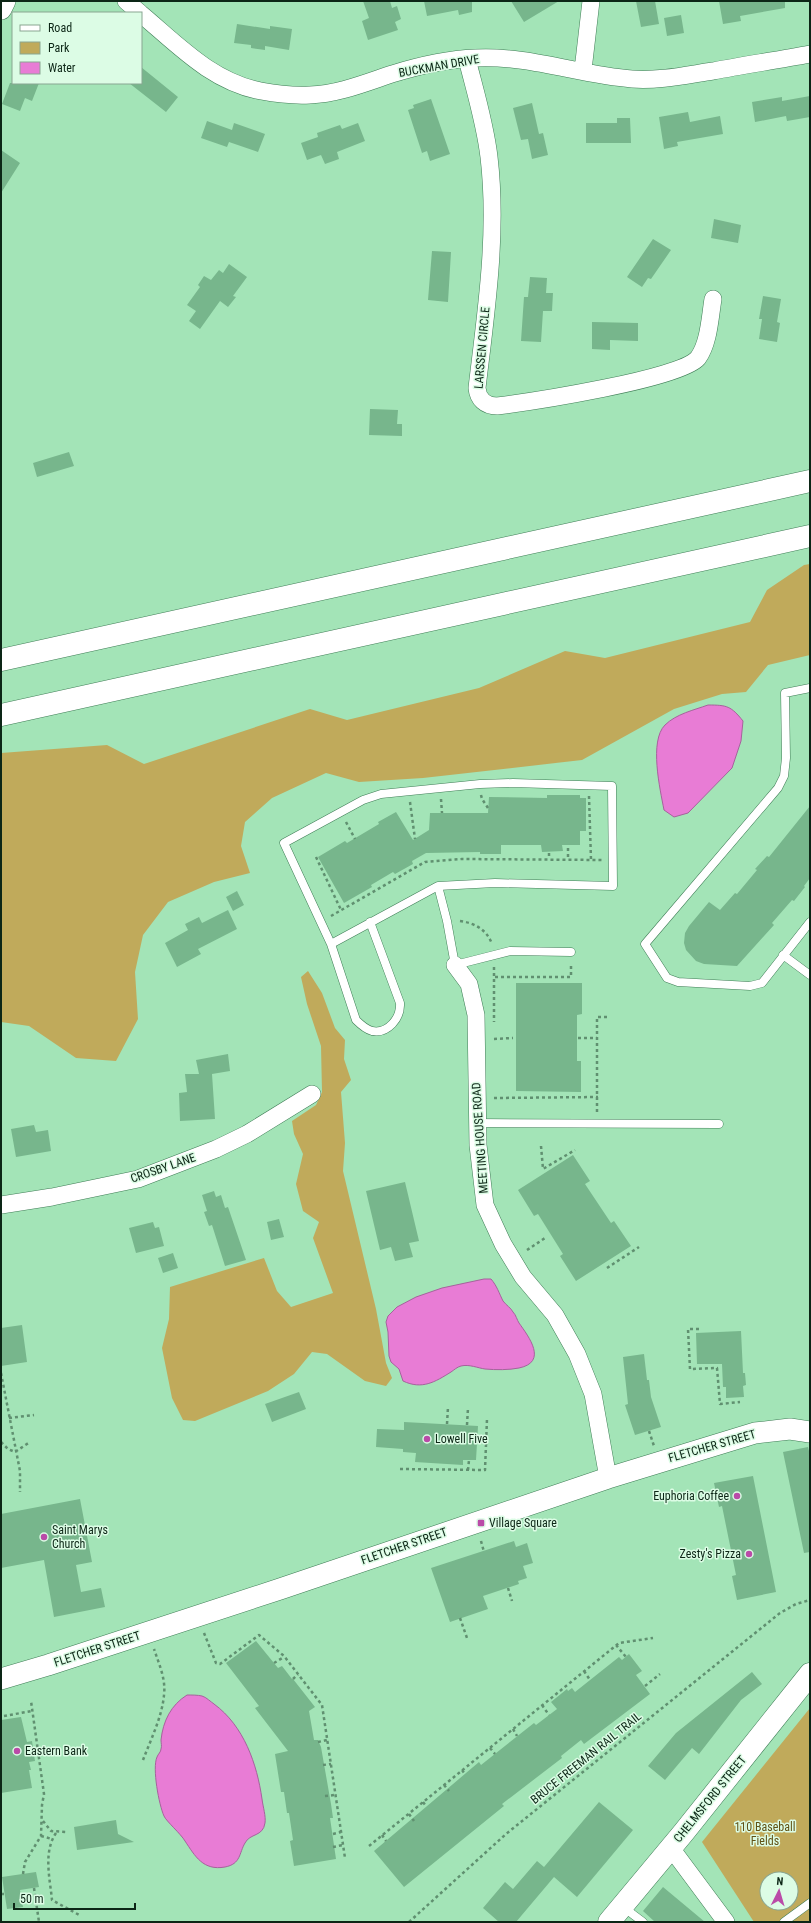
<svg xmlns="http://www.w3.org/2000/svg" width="811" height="1923" font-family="'Roboto Condensed',sans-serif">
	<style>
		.green { fill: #c0aa5b; fill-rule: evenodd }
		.water { fill: #e87cd5; stroke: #a6629c }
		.building { fill: #77b68c }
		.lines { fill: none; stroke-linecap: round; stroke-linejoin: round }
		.service-casing { stroke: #3f7d56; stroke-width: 9 }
		.minor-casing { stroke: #3f7d56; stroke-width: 18 }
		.tertiary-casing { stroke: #3f7d56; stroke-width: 22 }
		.primary-casing { stroke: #3f7d56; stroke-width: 23 }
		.motorway-casing { stroke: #3f7d56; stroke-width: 23 }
		.path { stroke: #609070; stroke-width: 2.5; stroke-dasharray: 3 3; stroke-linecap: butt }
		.service { stroke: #fff; stroke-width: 8 }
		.minor { stroke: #fff; stroke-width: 17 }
		.tertiary { stroke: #fff; stroke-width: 21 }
		.primary { stroke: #fff; stroke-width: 22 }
		.motorway { stroke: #fff; stroke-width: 22 }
		.poi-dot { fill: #ba4ba8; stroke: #dcfce5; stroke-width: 1.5 }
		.labels { text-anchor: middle; stroke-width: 3; stroke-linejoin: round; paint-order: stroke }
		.street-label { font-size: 12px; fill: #0c2616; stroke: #dcfce5 }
		.poi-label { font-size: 12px; fill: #0c2616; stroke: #dcfce5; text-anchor: start }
		.park-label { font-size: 12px; fill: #605114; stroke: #dcfce5 }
	</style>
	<rect width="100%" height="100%" fill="#a3e4b7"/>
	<path class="green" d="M810,564V655L768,665L746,692L722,694L674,709L582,760L423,778L359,782L326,773L272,798L245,822L241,846L250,873L214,882L168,902L143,935L135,972L138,1019L116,1061L76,1058L29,1026L1,1022V753L107,745L144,764L310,709L347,720L479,688L565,651L605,658L750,622L767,590L804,565Z
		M308,971L322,993L335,1028L345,1040L344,1059L351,1080L341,1092L345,1143L343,1171L376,1309L386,1363L392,1378L386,1386L365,1381L327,1354L312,1352L294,1374L268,1391L195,1421L183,1420L172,1398L162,1348L169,1319L170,1287L264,1258L277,1291L291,1307L333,1293L313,1238L319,1222L303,1211L296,1184L303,1154L294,1134L292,1121L316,1105L322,1092L321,1046L307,1004L301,977Z
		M810,1708V1922H754L702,1842ZM767,1879H791V1903H767Z"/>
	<path class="water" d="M708,705C727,705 731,706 743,721L741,741L732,768L688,813L674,817L664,810C660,789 649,741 665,725C676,714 694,710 708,705Z
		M484,1279H491C497,1286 499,1293 503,1301C506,1305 511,1308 513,1312C516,1315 517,1320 519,1323C529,1337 548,1362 519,1368C509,1370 496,1370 485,1369C478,1368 469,1364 461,1366C457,1367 454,1370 451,1372C435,1382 422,1390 403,1381L399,1369L391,1362L389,1356L388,1332L386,1322L388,1316L397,1307L416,1297L442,1288Z
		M187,1695C192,1695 198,1695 202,1696C206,1697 211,1702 214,1704C244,1726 257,1764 262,1799C263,1807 266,1816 265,1823C263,1837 250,1833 245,1843C239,1853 241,1864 225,1867C203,1871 195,1856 185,1841C181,1834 166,1821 164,1816C159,1805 152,1768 157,1757C158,1754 161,1752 161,1749C162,1746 161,1743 161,1740C163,1721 171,1705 187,1695Z"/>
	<path class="building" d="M363,1H390L392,8L397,6L401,19L395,22L398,30L368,40L362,21L369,18Z
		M424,1H472V12L459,15L458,10L427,16Z
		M511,1H559L524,22Z
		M636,1H655L659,24L641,27Z
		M719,1H785V8L740,16L741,21L723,24Z
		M681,15L684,33L667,36L664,18Z
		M237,24L270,29V26L292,29L289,50L265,46V50L251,48V45L234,43Z
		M141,67L178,97L166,112L129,83H141Z
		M10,83H39L32,101L25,98L20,111L2,104Z
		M810,96V117L787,121L786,116L755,122L752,102L782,97V101Z
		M431,99L450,154L430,161L427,151L422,153L408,110L414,108L413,105Z
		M532,103L539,134L543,133L548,155L532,159L528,139L521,140L513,108Z
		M688,112L690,122L720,116L723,134L677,142L678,146L664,149L659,117Z
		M617,118H630L631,143H586V123H617Z
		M207,121L232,130L234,123L265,134L258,152L229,142L227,147L201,138Z
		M358,123L365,141L337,152L339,159L325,164L321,155L307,160L301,143L318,137L317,133L340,125L342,129Z
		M1,150L20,163L1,193Z
		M714,219L741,225L738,243L711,238Z
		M653,239L671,250L651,279L648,278L642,287L627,277Z
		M432,251L451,252L448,302L428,300Z
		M229,264L247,277L233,296L236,297L228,307L220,301L200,329L189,321L196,311L187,305L200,287L198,285L204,276L211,280L219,270L223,273Z
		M530,277L547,278L546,293H553L552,311H543L541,342L521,341L524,297H528Z
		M763,296L781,299L777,322L780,323L777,342L759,339L762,319H759Z
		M592,322L638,323V341L610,340V350L592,349Z
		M370,409L398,410L397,424H402V436L369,435Z
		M69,452L74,466L37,477L33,463Z
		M547,795H580V798H586V831H580V845H562L563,851L542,852L541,845H501V854H480V852L426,853L412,861L413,864L395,874L393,872L371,885L372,887L344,903L318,857L345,841L347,843L379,824L378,822L396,812L413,840L429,830L430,813H488L489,797L547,798Z
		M810,806V878L804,886L805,887L794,901L792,900L772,923L774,925L737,966L704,964L696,961L686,950L684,943L685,933L689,926L709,902L720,910L735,893L737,894L757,870L755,869L767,856L769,857Z
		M237,891L244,905L233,911L226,897Z
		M228,910L237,929L198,949L201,954L177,967L165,943L188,930L185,924L199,917L202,923Z
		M516,983H582V1014L577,1015V1061H581V1092L516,1091Z
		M228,1054L230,1071L212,1074L215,1119L180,1121L179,1093L187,1092L185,1074H199L196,1060Z
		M34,1125L36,1132L48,1130L51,1151L16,1157L11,1129Z
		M573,1155L590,1181L585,1184L611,1223L614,1221L631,1246L576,1281L560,1256L563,1254L538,1214L534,1216L518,1190Z
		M405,1182L419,1241L409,1243L413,1257L395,1261L391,1247L380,1250L366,1191Z
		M214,1191L216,1197L221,1195L225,1208L228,1207L246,1260L225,1266L212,1225L209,1226L204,1212L207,1211L202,1195Z
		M279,1219L284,1237L271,1240L267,1222Z
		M153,1222L155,1228L159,1227L164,1246L136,1253L129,1228Z
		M173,1253L178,1268L163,1273L158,1258Z
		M22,1325L27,1362L1,1366V1328Z
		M741,1331L743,1373H745L746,1385L743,1386L744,1397L726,1398V1387H723L722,1364H697L696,1333Z
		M644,1354L647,1380H649L651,1397L661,1427L635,1435L625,1405L628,1404L623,1357Z
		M299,1392L306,1409L272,1422L265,1404Z
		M404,1422L478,1426L476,1460H463V1465L415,1462L416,1453L403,1452V1449L376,1447L377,1429L404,1430Z
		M808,1447L810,1455V1552L804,1553L783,1452Z
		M753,1476L776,1592L737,1600L732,1576L736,1575L722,1506L719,1507L714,1483Z
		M80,1499L92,1562L76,1565L81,1592L101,1588L105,1607L54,1617L44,1560L1,1568V1514Z
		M514,1541L516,1547L527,1543L533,1563L523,1566L527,1578L518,1581L519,1584L483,1596L488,1609L450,1622L431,1568Z
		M256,1641L278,1668L282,1666L292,1679H293L315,1707L309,1711L314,1740H318L321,1747L331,1804L333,1818H330L336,1859L294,1866L290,1841L293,1840L289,1813H287L284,1792H281L275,1754L288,1751L255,1708L259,1706L226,1663Z
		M629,1654L642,1671L636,1675L650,1694L584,1744L581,1740L561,1756L562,1758L502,1804L504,1806L404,1887L374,1851L479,1762L481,1765L534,1723L536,1725L557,1709L551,1702L567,1689L568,1691L572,1688L575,1692L619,1657L622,1660Z
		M752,1672L762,1684L741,1700L699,1754L692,1748L665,1780L648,1766L676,1733Z
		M21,1717L27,1742L32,1741L35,1761L29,1762L31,1770H29L32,1788L1,1793V1720Z
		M599,1802L633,1830L577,1897L554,1877L516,1922H499L483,1908L505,1882L513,1889L537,1861L544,1867Z
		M116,1820L118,1834L134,1842L77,1850L74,1827Z
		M36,1872L39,1887L20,1890L23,1907L7,1909L2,1877Z
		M663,1887L705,1922H655L643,1911Z"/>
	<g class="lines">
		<g class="service-casing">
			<path id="service" d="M810,688L785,693L786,758L784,776L778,788L645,944L667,978L678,982L750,986L762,983L810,922
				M438,886L447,921L455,965L510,951L571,952
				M331,944L438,886L495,883L613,886L612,786L513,783L480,784L381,794L363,800L284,843L331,944L356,1020C360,1024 365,1029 372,1031C388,1034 401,1018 400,1003L370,922
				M783,955L810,975
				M477,1123L719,1124
				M623,1907L643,1922
				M784,1922L810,1903"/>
		</g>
		<g class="minor-casing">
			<path id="minor" d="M126,1L140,13
				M141,14C178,45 212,82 261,91C277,94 293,96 310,95C338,94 365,83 392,74C418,66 447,59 475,58C528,55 580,75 632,79C659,81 686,75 713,71C745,65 778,60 810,54
				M467,59C475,91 485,123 489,157C498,233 486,312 477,388C478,399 485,406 497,406C529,402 681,379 698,358C709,343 710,317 713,299
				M583,70L591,1
				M455,965L469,984L476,1015L478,1145L485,1205L503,1244L523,1277L555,1315L577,1354L593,1394L608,1478
				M1,1205L52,1197L138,1179L216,1149L247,1134L312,1094
				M671,1848L726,1922"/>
		</g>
		<g class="tertiary-casing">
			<path id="tertiary" d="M1,9L5,1
				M1,1679L48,1665L280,1589L608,1478L755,1433L790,1429L810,1432"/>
		</g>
		<g class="primary-casing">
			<path id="primary" d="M609,1922L684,1832L810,1674"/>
		</g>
		<g class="motorway-casing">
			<path id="motorway" d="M1,660L810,481
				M1,715L810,536"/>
		</g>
		<path class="path" d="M481,795L482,799L488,808
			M589,796L591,860
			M441,799L442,813
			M410,802L415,839
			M346,822L355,839
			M568,848V859
			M549,853V859
			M316,857L341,910
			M331,916L425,862L462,859L602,860
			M460,921C475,923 487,930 492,944
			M494,967V1022
			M495,977H571V964
			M578,1038H597
			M494,1039L513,1038
			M494,1098L598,1097
			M597,1112V1017H607
			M541,1146L543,1169L575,1150
			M527,1250L545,1238
			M607,1268L639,1247
			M699,1329H688L690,1369L717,1368L720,1404L740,1402
			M1,1373L20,1471V1492
			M9,1418L34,1415
			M447,1424L448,1407
			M467,1425L468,1408
			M649,1431L654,1446
			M1,1442L8,1449L15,1452L30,1442
			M400,1469L485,1470L487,1419
			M468,1470L469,1460
			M481,1541L484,1552
			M508,1588L512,1601
			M460,1618L467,1638
			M204,1633L216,1663L220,1664L259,1635L284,1656L322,1705L345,1858
			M616,1645L626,1657
			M274,1663L284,1657
			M584,1671L590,1680
			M293,1679L298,1674
			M645,1686L660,1674
			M542,1705L549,1715
			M4,1716L32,1711
			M513,1729L517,1736
			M318,1742L327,1740
			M490,1748L495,1754
			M143,1760C151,1739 162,1717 164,1695C166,1679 159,1664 154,1649
			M323,1765L331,1764
			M462,1770L465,1774
			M444,1785L449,1791
			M325,1796L335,1795
			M423,1802L426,1806
			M409,1814L414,1821
			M43,1821L51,1831L67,1832
			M56,1833C43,1852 50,1879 52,1900L81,1916
			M333,1834L341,1832
			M382,1835L386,1841
			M41,1836L52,1839
			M369,1846L619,1643L653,1638
			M333,1847L343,1845
			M23,1874L25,1862L41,1836L42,1805L44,1794L31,1701
			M34,1888L39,1922
			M1,1894H4
			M409,1922L506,1834L780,1613L796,1604L810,1600"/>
		<use href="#service" class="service"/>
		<use href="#minor" class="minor"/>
		<use href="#tertiary" class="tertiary"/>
		<use href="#primary" class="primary"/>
		<use href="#motorway" class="motorway"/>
	</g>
	<g class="poi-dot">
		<circle cx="427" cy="1439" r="4"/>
		<circle cx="737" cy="1496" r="4"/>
		<rect x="477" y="1519" width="8" height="8" rx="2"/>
		<circle cx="44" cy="1537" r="4"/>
		<circle cx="749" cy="1554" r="4"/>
		<circle cx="17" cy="1751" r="4"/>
	</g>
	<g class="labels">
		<g class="street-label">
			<text transform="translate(439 66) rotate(-10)" y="4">BUCKMAN DRIVE</text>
			<text transform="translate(482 348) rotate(-85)" y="4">LARSSEN CIRCLE</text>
			<text transform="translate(480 1138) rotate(-94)" y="4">MEETING HOUSE ROAD</text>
			<text transform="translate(163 1168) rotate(-19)" y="4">CROSBY LANE</text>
			<text transform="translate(712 1446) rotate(-16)" y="4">FLETCHER STREET</text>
			<text transform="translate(404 1546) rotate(-19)" y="4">FLETCHER STREET</text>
			<text transform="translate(97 1649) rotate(-18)" y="4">FLETCHER STREET</text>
			<text transform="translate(586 1758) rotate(-39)" y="4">BRUCE FREEMAN RAIL TRAIL</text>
			<text transform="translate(710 1799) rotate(-51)" y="4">CHELMSFORD STREET</text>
		</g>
		<g class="poi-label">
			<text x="435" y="1443">Lowell Five</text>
			<text x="729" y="1500" text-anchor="end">Euphoria Coffee</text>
			<text x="489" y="1527">Village Square</text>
			<text x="52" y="1534">Saint Marys<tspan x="52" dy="14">Church</tspan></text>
			<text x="741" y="1558" text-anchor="end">Zesty's Pizza</text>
			<text x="25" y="1755">Eastern Bank</text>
		</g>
		<g class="park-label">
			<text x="765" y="1831">110 Baseball<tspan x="765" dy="14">Fields</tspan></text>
		</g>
	</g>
	<rect width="811" height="1923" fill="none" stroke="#0c2616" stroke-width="4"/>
	<rect x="12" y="12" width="130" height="72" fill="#dcfce5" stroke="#89a692"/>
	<rect x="20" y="25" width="20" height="6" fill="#ffffff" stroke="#89a692"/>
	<text x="48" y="32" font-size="12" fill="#0c2616">Road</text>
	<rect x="20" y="42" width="20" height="12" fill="#c0aa5b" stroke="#89a692"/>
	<text x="48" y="52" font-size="12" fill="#0c2616">Park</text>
	<rect x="20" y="62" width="20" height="12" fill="#e87cd5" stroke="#89a692"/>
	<text x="48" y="72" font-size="12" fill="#0c2616">Water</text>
	<g transform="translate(779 1891) rotate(5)"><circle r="19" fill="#dcfce5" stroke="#89a692"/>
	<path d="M0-3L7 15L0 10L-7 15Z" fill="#ba4ba8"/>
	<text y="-6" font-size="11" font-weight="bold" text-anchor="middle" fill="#0c2616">N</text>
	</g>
	<path d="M14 1903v6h121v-6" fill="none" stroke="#0c2616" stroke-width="2"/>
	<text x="20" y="1903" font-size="12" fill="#0c2616" stroke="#dcfce5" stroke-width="3" paint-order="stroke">50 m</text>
</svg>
